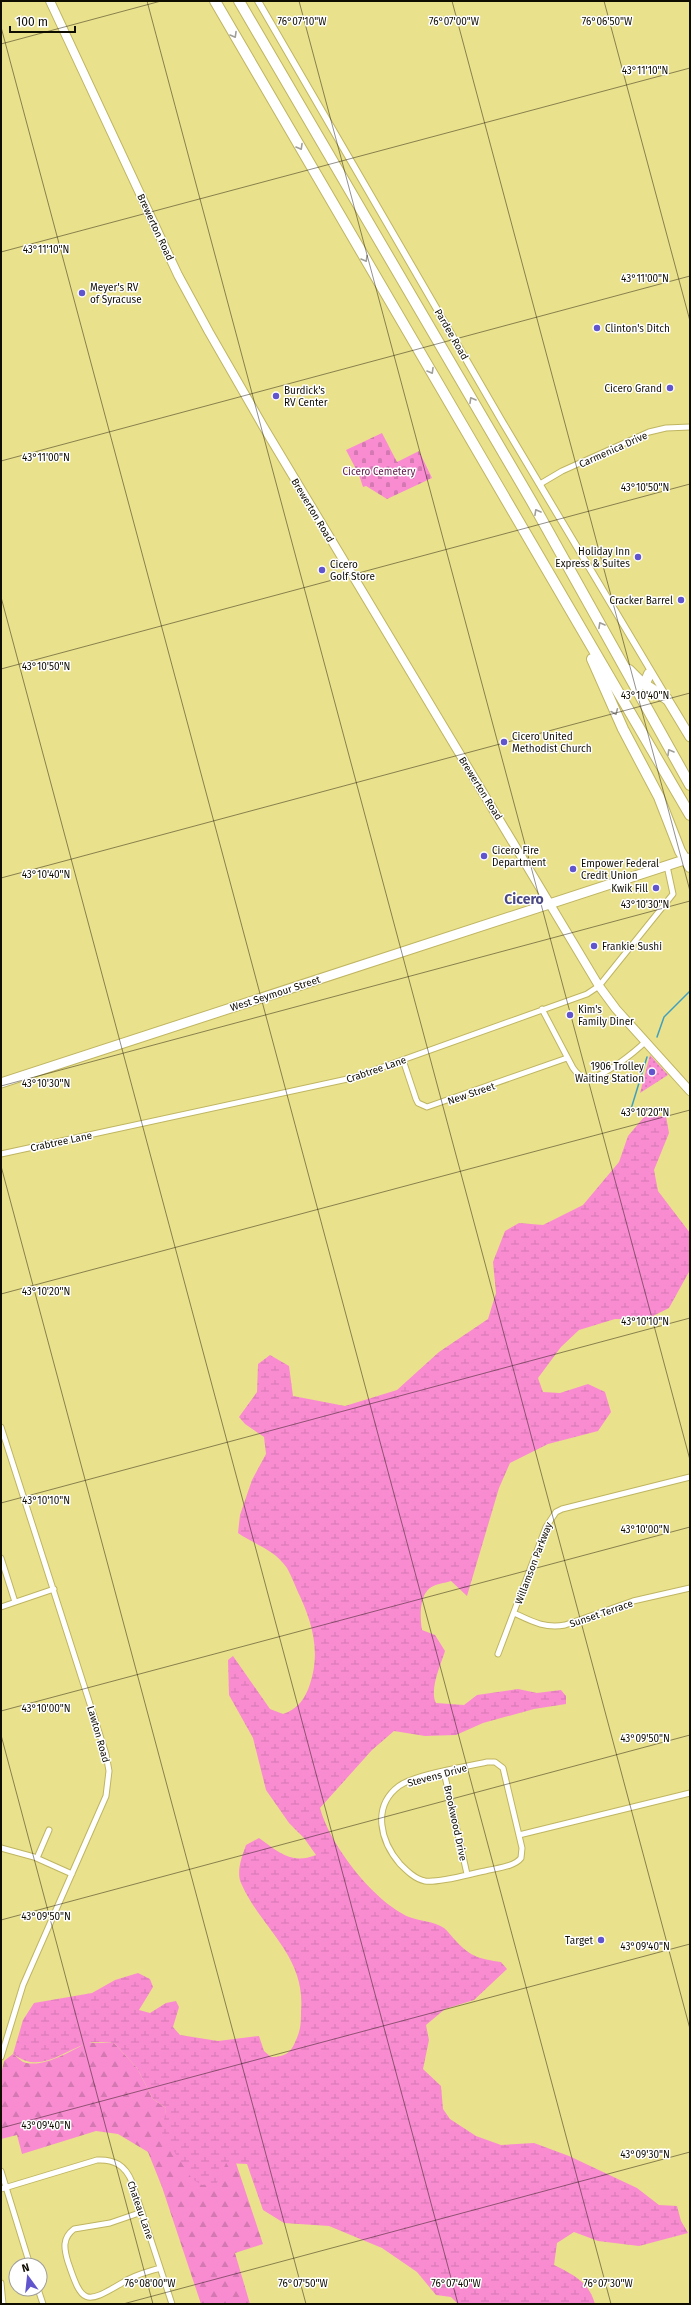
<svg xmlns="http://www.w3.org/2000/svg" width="691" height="2305" font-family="'Fira Sans',sans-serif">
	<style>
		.forest { fill: url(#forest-firs) }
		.wetland { fill: url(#wetland-marsh) }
		.cemetery { fill: url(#cemetery-stones) }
		.park { fill: url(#park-dots) }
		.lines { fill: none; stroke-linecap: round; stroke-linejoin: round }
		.stream { stroke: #419fbe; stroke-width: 1.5 }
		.minor-casing { stroke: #bfb561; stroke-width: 7 }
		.tertiary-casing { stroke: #bfb561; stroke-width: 8 }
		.primary-casing { stroke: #bfb561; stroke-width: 10 }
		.trunk-casing { stroke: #bfb561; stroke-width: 11 }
		.motorway-casing { stroke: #bfb561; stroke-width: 12 }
		.minor { stroke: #fff; stroke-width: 5 }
		.tertiary { stroke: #fff; stroke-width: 6 }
		.primary { stroke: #fff; stroke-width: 8 }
		.trunk { stroke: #fff; stroke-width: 9 }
		.motorway { stroke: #fff; stroke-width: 10 }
		.oneway { stroke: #9f9e99 }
		.ticks { fill: none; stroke: #0f0c00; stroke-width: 1; stroke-opacity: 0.45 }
		.poi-dot { fill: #6155ce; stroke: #fff; stroke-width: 1.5 }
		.labels { text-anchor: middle; stroke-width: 3; stroke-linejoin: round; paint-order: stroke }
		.street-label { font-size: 10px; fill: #0f0c00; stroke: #fff }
		.poi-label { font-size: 10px; fill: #0f0c00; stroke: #fff; text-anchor: start }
		.park-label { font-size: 10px; fill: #5e1848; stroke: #fff }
		.district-label { font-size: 14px; font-weight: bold; fill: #4a4885; stroke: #fff }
		.ticks-label { font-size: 10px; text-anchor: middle; fill: #0f0c00; stroke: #fff; stroke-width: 3; stroke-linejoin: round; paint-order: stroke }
	</style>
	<defs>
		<pattern id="forest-firs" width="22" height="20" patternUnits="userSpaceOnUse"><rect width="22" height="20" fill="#f98cd1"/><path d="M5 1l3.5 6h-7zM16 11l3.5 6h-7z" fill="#d478b2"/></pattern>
		<pattern id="wetland-marsh" width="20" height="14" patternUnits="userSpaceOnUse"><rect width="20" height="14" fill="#f98cd1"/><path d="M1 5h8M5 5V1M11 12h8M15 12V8" fill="none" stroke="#d478b2"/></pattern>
		<pattern id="cemetery-stones" width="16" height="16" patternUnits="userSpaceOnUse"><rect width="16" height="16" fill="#f98cd1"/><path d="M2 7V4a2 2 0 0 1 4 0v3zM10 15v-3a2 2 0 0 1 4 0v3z" fill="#d478b2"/></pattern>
		<pattern id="park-dots" width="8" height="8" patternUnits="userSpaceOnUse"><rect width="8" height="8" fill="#f98cd1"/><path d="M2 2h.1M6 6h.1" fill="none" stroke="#d478b2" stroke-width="1.8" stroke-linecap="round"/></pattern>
	</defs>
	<rect width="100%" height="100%" fill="#eae18c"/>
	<path class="forest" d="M87,2043H114L137,2068L153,2099L166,2108L165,2119L226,2163H236L263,2244L235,2253L250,2304H201L162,2187L148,2152L118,2134L96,2131L22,2154L17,2135L1,2139V2075L4,2061L13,2054C16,2056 20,2060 23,2062C43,2069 70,2051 87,2043Z"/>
	<path class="wetland" d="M666,1116L669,1133L654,1170L658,1191L690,1233V1270L669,1308L647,1319H615L579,1330L561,1347L538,1378L543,1392L560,1393L588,1384L605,1392L611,1412L598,1431L548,1444L510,1463L499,1488L467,1596L451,1581C445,1583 435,1584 430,1588C419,1596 420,1618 422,1630L435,1635L445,1651C441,1664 429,1690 436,1703L464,1705L477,1695L518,1689L537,1693L561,1690L566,1696V1704L534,1709L483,1723L456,1735L425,1736L394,1731L372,1750L320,1808C330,1845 373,1901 409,1917C419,1921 434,1921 444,1928C448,1931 452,1937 456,1941C470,1957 481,1959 501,1962L507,1969L474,2000L445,2009L426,2025L429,2040L423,2069L441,2086L443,2109L450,2119L476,2136L501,2145L534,2143L569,2156L637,2188L659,2205L677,2206L681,2221L688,2233L639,2246L598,2241L574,2232L557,2243L554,2265C574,2275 589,2282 595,2304H458L451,2297L436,2295L417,2272L382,2248L329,2226L284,2223L263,2210L247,2164L226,2163L217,2183L202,2185L192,2179L162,2133L166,2108L153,2099L137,2068L114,2043C106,2043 93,2041 86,2044C59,2053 40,2074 13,2054L23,2020L34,2003L92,1993L115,1980L138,1973L150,1979L153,1987L139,2010L150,2013L166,2003L176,2001L179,2007L173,2027L180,2035L218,2041L259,2036L264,2051L271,2057C288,2057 292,2051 298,2035C301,2028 301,2019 301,2011C306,1955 261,1929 241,1883C236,1872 242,1856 246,1845L259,1838C279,1852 291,1865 316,1855L304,1838L289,1823L266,1790L253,1738L229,1695L228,1660L233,1656L270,1709L283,1714C298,1709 305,1699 310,1684C321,1651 312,1621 297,1590C294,1583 291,1575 287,1568C274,1549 255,1545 238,1533L240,1515L252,1480L266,1454L264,1437L245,1424L239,1417L257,1392L258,1364L270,1355L289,1366L293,1396L345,1406L397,1390L439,1352L488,1319L496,1293L493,1262L505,1231L519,1223L543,1225L583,1205L619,1162L628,1136L644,1117Z"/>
	<path class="cemetery" d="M382,433L397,462L419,451L432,478L387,499L366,486L363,487L359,475L346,450Z"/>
	<path class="park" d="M650,1055L668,1075L640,1093Z"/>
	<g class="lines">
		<path class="stream" d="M657,1037L664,1017L690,991
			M631,1109L647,1057"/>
		<g class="minor-casing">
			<path id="minor" d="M540,484L562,471L649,432L666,428L690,427
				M542,1009L573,1068C577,1074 581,1078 588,1078C603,1078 636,1051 646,1041
				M403,1060L416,1099L418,1103L427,1107L567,1058
				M1,1154L352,1078L587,994L599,986L673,894L667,866
				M1,1427L106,1754L109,1771L106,1796L23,1985L1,2057
				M1,1558L15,1602
				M1,1607L54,1589
				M514,1613C531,1621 545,1629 565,1625L633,1601L690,1588
				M498,1654L546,1527L556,1512L562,1509L690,1477
				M487,1762H495L503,1768L522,1848L521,1858C514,1867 497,1868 485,1871C469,1874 441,1883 425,1881C415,1879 407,1871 400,1864C381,1842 371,1807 399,1786C416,1774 465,1767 487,1762Z
				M444,1772L467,1874
				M519,1835L690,1793
				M1,1848L34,1857L72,1874
				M37,1858L49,1830
				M1,2171L30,2265
				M1,2189L97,2160C114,2159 125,2165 132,2182L172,2304
				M142,2212L110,2223L74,2229C62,2238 64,2249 68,2262C82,2304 85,2305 122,2283C133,2275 147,2272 160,2268
				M1,2283L3,2304
				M38,2289L43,2304"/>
		</g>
		<g class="tertiary-casing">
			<path id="tertiary" d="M258,1L503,423L666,696"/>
		</g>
		<g class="primary-casing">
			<path id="primary" d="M50,1L178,275L209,332L263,426L599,986L616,1009L690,1091"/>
		</g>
		<g class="trunk-casing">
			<path id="trunk" d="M667,699L690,737
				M1,1083L690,858"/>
		</g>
		<g class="motorway-casing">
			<path id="motorway" d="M215,1L690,815
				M239,1L532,502L690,785
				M592,659L623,729L659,797L680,851L690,867
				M629,670L641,682L667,699
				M641,682L646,681L649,674"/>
		</g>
		<use href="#minor" class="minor"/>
		<use href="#tertiary" class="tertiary"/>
		<use href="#primary" class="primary"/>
		<use href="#trunk" class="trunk"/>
		<use href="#motorway" class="motorway"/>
	</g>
	<defs><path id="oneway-chevron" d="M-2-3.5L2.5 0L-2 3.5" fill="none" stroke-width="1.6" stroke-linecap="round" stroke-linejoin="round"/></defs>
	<g class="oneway">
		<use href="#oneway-chevron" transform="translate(234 35) rotate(60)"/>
		<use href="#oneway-chevron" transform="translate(300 147) rotate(60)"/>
		<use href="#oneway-chevron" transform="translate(365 259) rotate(60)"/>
		<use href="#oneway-chevron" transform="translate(431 371) rotate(60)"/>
		<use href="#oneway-chevron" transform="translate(472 400) rotate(-120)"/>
		<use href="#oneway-chevron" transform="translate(537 512) rotate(-119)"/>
		<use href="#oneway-chevron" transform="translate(601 625) rotate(-119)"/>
		<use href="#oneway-chevron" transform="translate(615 712) rotate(67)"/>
		<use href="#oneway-chevron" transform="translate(670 752) rotate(-120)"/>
	</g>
	<path class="ticks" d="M147,1L690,2029M299,1L690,1460M452,1L690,891M604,1L690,321M1,27L611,2304M1,44L161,1M1,252L690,68M1,461L690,276M1,597L458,2304M1,669L690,484M1,878L690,693M1,1086L690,901M1,1166L306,2304M1,1294L690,1110M1,1503L690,1318M1,1711L690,1527M1,1735L153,2304M1,1920L690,1735M1,2128L690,1944M123,2304L690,2152"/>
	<g class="poi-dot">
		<circle cx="82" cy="293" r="4"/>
		<circle cx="597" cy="328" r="4"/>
		<circle cx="670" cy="388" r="4"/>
		<circle cx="276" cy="396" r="4"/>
		<circle cx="638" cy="557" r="4"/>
		<circle cx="322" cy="570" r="4"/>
		<circle cx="681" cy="600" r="4"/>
		<circle cx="504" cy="742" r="4"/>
		<circle cx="484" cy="856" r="4"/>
		<circle cx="573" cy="869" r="4"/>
		<circle cx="656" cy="888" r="4"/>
		<circle cx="594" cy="946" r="4"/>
		<circle cx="570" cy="1015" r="4"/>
		<circle cx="652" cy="1072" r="4"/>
		<circle cx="601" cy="1940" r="4"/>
	</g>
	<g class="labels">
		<g class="street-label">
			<text transform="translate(156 227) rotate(65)" y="4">Brewerton Road</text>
			<text transform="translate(452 334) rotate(60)" y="4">Pardee Road</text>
			<text transform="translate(613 449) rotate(-24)" y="4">Carmenica Drive</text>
			<text transform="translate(313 510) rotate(59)" y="4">Brewerton Road</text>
			<text transform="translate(481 788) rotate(58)" y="4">Brewerton Road</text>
			<text transform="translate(275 993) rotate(-18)" y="4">West Seymour Street</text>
			<text transform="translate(376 1069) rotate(-19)" y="4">Crabtree Lane</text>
			<text transform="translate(471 1093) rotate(-19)" y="4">New Street</text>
			<text transform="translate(61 1141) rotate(-12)" y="4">Crabtree Lane</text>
			<text transform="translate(533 1563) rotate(-69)" y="4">Willamson Parkway</text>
			<text transform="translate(601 1613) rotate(-19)" y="4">Sunset Terrace</text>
			<text transform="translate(99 1734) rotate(74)" y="4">Lawton Road</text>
			<text transform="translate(437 1775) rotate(-15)" y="4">Stevens Drive</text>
			<text transform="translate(456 1823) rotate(78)" y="4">Brookwood Drive</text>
			<text transform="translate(141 2210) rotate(71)" y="4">Chateau Lane</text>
		</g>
		<g class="poi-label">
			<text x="90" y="291">Meyer's RV<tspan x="90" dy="12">of Syracuse</tspan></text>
			<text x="605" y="332">Clinton's Ditch</text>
			<text x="662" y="392" text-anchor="end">Cicero Grand</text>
			<text x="284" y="394">Burdick's<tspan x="284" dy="12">RV Center</tspan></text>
			<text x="630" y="555" text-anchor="end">Holiday Inn<tspan x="630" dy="12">Express &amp; Suites</tspan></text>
			<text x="330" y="568">Cicero<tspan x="330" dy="12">Golf Store</tspan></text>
			<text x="673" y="604" text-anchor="end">Cracker Barrel</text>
			<text x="512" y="740">Cicero United<tspan x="512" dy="12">Methodist Church</tspan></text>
			<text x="492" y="854">Cicero Fire<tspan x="492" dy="12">Department</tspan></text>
			<text x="581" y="867">Empower Federal<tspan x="581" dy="12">Credit Union</tspan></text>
			<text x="648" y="892" text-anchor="end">Kwik Fill</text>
			<text x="602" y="950">Frankie Sushi</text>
			<text x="578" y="1013">Kim's<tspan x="578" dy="12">Family Diner</tspan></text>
			<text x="644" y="1070" text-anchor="end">1906 Trolley<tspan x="644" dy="12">Waiting Station</tspan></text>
			<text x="593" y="1944" text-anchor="end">Target</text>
		</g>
		<g class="park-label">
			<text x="379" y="475">Cicero Cemetery</text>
		</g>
		<g class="district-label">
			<text x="524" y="904">Cicero</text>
		</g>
	</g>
	<g class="ticks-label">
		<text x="302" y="25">76°07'10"W</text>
		<text x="454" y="25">76°07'00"W</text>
		<text x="607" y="25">76°06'50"W</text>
		<text x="645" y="74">43°11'10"N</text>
		<text x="46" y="253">43°11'10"N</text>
		<text x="645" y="282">43°11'00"N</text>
		<text x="46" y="461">43°11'00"N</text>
		<text x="645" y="491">43°10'50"N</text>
		<text x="46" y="670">43°10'50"N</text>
		<text x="645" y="699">43°10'40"N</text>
		<text x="46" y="878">43°10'40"N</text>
		<text x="645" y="908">43°10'30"N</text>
		<text x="46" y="1087">43°10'30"N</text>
		<text x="645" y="1116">43°10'20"N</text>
		<text x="46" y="1295">43°10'20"N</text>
		<text x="645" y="1325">43°10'10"N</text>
		<text x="46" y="1504">43°10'10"N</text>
		<text x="645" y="1533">43°10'00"N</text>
		<text x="46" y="1712">43°10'00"N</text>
		<text x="645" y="1742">43°09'50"N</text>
		<text x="46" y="1920">43°09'50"N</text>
		<text x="645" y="1950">43°09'40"N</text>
		<text x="46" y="2129">43°09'40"N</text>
		<text x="645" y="2158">43°09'30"N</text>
		<text x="150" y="2287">76°08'00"W</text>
		<text x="303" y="2287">76°07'50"W</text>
		<text x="456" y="2287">76°07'40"W</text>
		<text x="608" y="2287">76°07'30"W</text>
	</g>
	<rect width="691" height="2305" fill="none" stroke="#0f0c00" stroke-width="4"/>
	<g transform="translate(28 2277) rotate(345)"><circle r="19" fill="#ffffff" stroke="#9f9e99"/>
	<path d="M0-3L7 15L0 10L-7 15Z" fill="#6155ce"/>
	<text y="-6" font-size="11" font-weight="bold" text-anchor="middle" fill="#0f0c00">N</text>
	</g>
	<path d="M10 26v6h65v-6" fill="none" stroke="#0f0c00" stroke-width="2"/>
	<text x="16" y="26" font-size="12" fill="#0f0c00" stroke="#ffffff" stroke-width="3" paint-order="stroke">100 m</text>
</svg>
